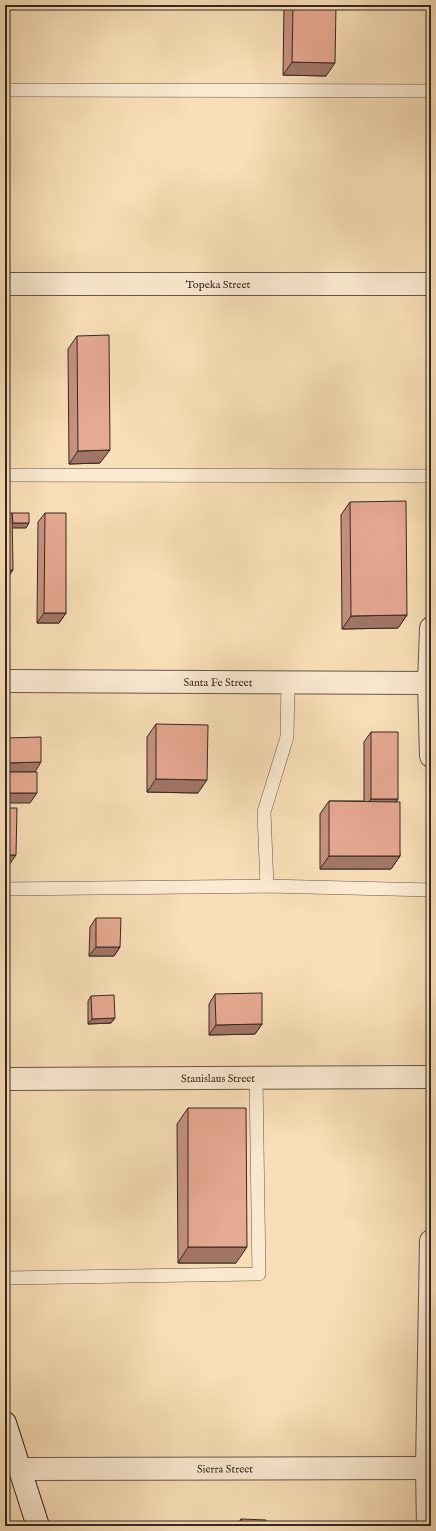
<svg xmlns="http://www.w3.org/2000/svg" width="436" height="1531" font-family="'IM FELL English',serif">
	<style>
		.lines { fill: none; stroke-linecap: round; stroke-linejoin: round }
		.lane-casing { stroke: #655648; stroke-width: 14 }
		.street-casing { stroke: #655648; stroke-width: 24 }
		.secondary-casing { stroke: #342822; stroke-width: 24 }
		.lane { stroke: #fbead1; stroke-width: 13 }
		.street { stroke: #fbead1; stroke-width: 22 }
		.secondary { stroke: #fbead1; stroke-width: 22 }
		.wall { fill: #c6917e; stroke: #342822 }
		.shaded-wall { fill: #a17666; stroke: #342822 }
		.building { fill: #e6a992; stroke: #342822 }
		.labels { text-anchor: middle; stroke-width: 3; stroke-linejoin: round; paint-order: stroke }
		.street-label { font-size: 11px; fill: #342822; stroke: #fbead1 }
	</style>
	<rect width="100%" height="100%" fill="#f9dfb8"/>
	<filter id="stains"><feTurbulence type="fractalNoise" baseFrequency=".005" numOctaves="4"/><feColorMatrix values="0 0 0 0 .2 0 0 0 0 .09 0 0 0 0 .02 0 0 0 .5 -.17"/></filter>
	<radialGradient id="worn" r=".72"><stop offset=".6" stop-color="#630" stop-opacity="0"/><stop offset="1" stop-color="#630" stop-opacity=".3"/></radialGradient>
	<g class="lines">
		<g class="lane-casing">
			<path id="lane" d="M5,90L431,91
				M5,475L431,476
				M267,886L431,890
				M5,889L267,886L264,812L287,737L288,681
				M5,1278L259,1274L256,1078"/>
		</g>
		<g class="street-casing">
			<g id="street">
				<path id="s1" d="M5,284H431"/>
				<path d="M431,628L429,683L431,756"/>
				<path id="s2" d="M5,681L431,683"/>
				<path id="s3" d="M5,1079L431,1077"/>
				<path id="s4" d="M20,1469L431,1468"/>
				<path d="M428,1526L427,1468L431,1241"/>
			</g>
		</g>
		<g class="secondary-casing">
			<path id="secondary" d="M5,1423L38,1526"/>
		</g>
		<use href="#lane" class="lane"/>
		<use href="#street" class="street"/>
		<use href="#secondary" class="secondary"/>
	</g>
	<path class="wall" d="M284,5H336L326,76L283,75Z
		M77,336L100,463L69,464L68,349Z
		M350,502L407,615L398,628L342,629L341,515Z
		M45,513L66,613L59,623H37L38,522Z
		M156,724L198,793L147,792V737Z
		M371,732L398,799L396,802L400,856L391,869H320V814L329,801H364V742Z
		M96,918L120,947L114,956H89L90,927Z
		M215,994L262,1024L255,1034L209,1035V1004Z
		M91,996L115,1018L111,1023L88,1024V1001Z
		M188,1108L236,1263H178L177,1124Z
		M241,1519L266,1526H236Z"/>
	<path class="shaded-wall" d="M292,62L335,63L326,76L283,75Z
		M110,450L100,463L69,464L78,451Z
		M10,523H29L26,528H7Z
		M5,570H13L5,582Z
		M44,613H66L59,623H37Z
		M407,615L398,628L342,629L351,616Z
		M41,762L35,772H5V763Z
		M156,779L207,780L198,793L147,792Z
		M5,793H37L30,803H5Z
		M371,799H398L391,809H364Z
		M5,855H16L9,865H5Z
		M329,856H400L391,869H320Z
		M96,947H120L114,956H89Z
		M115,1018L111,1023L88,1024L92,1019Z
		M262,1024L255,1034L209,1035L216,1025Z
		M188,1247H247L236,1263H178Z"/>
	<path class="building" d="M293,5H336L335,63L292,62Z
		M109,335L110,450L78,451L77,336Z
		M406,501L407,615L351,616L350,502Z
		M5,513H12L13,570H5Z
		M12,513H29V523H13Z
		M45,513H66V613H44Z
		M156,724L208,725L207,780L156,779Z
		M371,732H398V799H371Z
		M41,737V762L5,763V738Z
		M5,772H37V793H5Z
		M329,801L400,802V856H329Z
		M5,808H17L16,855H5Z
		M96,918H121L120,947H96Z
		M262,993V1024L216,1025L215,994Z
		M114,995L115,1018L92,1019L91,996Z
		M188,1108H246L247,1247H188Z
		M241,1519L266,1520V1526H241Z"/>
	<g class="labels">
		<g class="street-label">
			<text dy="4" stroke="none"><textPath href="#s1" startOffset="213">Topeka Street</textPath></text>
			<text dy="4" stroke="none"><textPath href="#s2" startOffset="213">Santa Fe Street</textPath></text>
			<text dy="4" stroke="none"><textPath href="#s3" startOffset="213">Stanislaus Street</textPath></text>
			<text dy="4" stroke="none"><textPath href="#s4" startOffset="205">Sierra Street</textPath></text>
		</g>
	</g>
	<rect width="436" height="1531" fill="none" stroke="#f9dfb8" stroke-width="20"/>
	<rect x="6" y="6" width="424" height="1519" fill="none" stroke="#342822" stroke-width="2"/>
	<rect x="10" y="10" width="416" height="1511" fill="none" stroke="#342822"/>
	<rect width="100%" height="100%" filter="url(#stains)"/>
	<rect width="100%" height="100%" fill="url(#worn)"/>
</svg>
